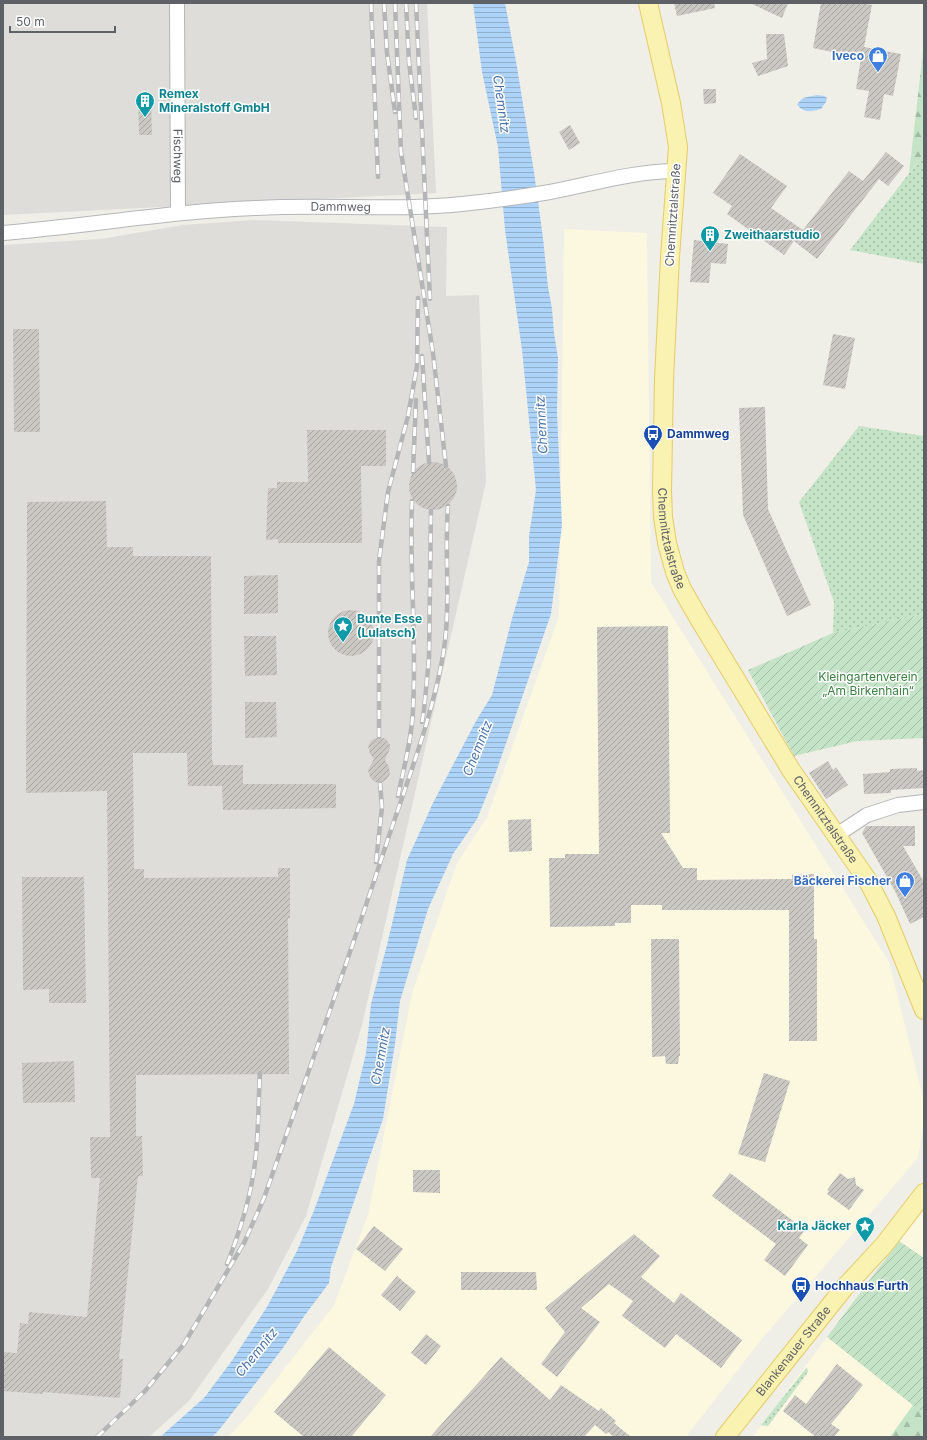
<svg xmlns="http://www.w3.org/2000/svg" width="927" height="1440" font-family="Inter,sans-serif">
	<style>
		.commercial { fill: #fcf7df }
		.industrial { fill: #deddd9 }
		.grass { fill: url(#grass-dots) }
		.forest { fill: url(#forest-firs) }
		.garden { fill: url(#garden-furrows) }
		.water { fill: url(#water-rules) }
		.building { fill: url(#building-hatch) }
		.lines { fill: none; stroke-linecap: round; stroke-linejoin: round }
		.minor-casing { stroke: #b4b6ba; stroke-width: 16 }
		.major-casing { stroke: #e7cb67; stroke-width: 20 }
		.minor { stroke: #fff; stroke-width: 14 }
		.major { stroke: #f9f2b1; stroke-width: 18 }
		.rail-casing { stroke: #b4b5b6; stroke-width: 4.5 }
		.rail { stroke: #fff; stroke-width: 3; stroke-dasharray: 9; stroke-linecap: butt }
		.labels { text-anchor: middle; stroke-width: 3; stroke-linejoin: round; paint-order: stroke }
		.shop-label { font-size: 12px; font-weight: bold; fill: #366cbe; stroke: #fff; text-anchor: end }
		.culture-label { font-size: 12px; font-weight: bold; fill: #0d838f; stroke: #fff; text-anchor: start }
		.street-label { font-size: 12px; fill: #5e6166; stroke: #fff }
		.transit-label { font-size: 12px; font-weight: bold; fill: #164399; stroke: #fff; text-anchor: start }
		.park-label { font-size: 12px; fill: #3b8042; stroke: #fff }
		.water-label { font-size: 13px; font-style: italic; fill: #4a73aa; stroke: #fff }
	</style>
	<defs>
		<pattern id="grass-dots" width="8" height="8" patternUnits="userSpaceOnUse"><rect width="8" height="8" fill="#c5e4c7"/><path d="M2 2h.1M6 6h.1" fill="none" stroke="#a3bca5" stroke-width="1.8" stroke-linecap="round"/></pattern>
		<pattern id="forest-firs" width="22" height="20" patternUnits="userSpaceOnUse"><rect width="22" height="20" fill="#c5e4c7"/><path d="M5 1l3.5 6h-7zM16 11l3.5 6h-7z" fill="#a3bca5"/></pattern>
		<pattern id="garden-furrows" width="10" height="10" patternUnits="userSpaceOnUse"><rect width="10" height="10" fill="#c5e4c7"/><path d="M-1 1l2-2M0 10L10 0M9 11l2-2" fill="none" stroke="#a3bca5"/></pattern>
		<pattern id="water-rules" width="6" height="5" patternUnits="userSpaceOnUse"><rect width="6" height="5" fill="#add3f9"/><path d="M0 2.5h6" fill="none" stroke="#90afcd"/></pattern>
		<pattern id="building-hatch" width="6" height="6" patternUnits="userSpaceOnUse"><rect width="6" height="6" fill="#cbc8c4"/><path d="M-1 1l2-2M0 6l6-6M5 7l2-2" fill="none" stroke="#a8a6a3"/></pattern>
	</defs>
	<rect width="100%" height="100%" fill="#efeee7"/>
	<path class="commercial" d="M564,229L647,233L651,582L889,962L924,1102V1121L918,1158L761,1340L686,1437H228L247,1417L334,1305L368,1215L412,993L457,863L487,817L559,616Z
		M924,1206V1258L899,1241Z
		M827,1337L913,1405L890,1437H753Z"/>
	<path class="industrial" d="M3,3H427L436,193L3,215Z
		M253,220L447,227L446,296L479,295L486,482L362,1025L306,1216L268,1289L189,1401L149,1437H3V245L101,239L183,225Z"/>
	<path class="grass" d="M924,154V264L850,250Z
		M859,426L924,436V614L833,633L834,602L799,502Z
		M807,1367L808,1372L768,1426L761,1425Z"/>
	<path class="forest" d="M924,43V154L909,173Z
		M913,1405L924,1414V1437H890Z"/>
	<path class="garden" d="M924,614V738L857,741L794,756L748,670L833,633Z
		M899,1241L924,1258V1414L827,1337Z"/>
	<path class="water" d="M473,3H505L517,67L534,172L543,238L548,287L552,309L554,333L558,358L557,413L562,525L551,614L495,775L477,819L453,854L428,909L400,1001L395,1044L383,1119L331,1267L329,1283L305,1315L283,1348L219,1430L212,1437H160L204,1398L231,1362L267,1307L297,1251L313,1213L354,1104L366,1053L371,1004L387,945L407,860L433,803L476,721L492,695L513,615L529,562V536L536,490L522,350L505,230L498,147L482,72Z
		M817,95L824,96L827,98L826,102L821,109C811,112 802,113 797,104L803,98Z"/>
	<path class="building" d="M674,3H714L715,8L677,16Z
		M750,3H788L782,18Z
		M821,3H861L872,5L864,47L901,54L893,96L884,94L880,120L864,117L869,91L856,89L861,58L813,48Z
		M766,34H784L788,66L758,76L752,63L767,59Z
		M703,89H716V103L704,104Z
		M138,100H151L152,135H139Z
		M570,125L580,143L569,150L559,132Z
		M886,152L904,166L888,186L879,179L817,259L794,241L784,255L727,214L732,206L713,193L740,154L787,186L771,208L803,230L849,171L863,181Z
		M694,240L728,244L726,264L711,263L709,283L690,282Z
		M13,329H39L40,432H14Z
		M833,334L855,338L845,389L823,385Z
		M765,407L768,509L811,605L787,616L743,515L739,408Z
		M307,430H386V466H361L362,543H278V539L266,540L268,488H277V482H308Z
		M409 486a24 24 0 1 1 48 0a24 24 0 1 1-48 0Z
		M106,501L107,547H133V556H211L212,761H213V765H243V784H336V808L223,810L222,786H188L187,753H133L134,869H144V878L278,877V868H290V918H288L289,1074L136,1075V1136H142L143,1176H138L119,1359H123L120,1398L43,1392V1394L3,1391V1352L17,1353L20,1323L28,1324L29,1312L87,1317L100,1178H91L90,1137H110L107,791L26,793L27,502Z
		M278,575V613L244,614V576Z
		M328 633a23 23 0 1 1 46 0a23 23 0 1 1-46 0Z
		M668,626L670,833H661L683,868H697V880L792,879V875L814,874V939H817V1041H789V910H662V905H631V923H615V926L550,927L549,858H565V854H599L597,627Z
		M244,636H276L277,675L245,676Z
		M245,702H276L277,737L245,738Z
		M379,737L386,739L390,745V748L385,760L389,767L390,774L386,780L380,783L375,782L370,777L368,770L374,759L370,754L368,746L372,740Z
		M828,761L833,770L836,767L848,785L826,799L809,773Z
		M917,768V771L924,770V788L891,790V793L864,794L863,774L890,772V769Z
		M531,819L532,851L509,852L508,820Z
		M866,826H915V846H903L924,882V917L910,924L896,893L862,833Z
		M22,877H84L86,1003H49V989L23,990Z
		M651,939H679L680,1056H679L678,1064H666L665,1056L652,1057Z
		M74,1061L75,1102L23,1103L22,1063Z
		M764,1073L790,1081L765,1162L738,1154Z
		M413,1170H440V1193L413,1192Z
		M730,1173L805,1230L799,1238L808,1245L785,1276L764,1260L776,1244L712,1196Z
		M840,1173L848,1179L855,1177L856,1185L864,1190L849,1210L827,1194L829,1191L827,1190Z
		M374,1226L403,1249L385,1271L356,1249Z
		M634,1234L660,1256L641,1277L674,1303L681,1293L742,1340L721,1368L676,1334L665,1348L622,1316L633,1301L609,1284L581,1308L600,1322L557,1377L541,1364L565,1332L545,1308Z
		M461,1272H536L537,1290H461Z
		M397,1276L416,1292L400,1311L381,1295Z
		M426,1334L441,1346L426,1365L411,1353Z
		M329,1347L386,1395L351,1437H304L274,1412Z
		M501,1357L550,1400L561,1385L599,1411L601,1408L616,1421L614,1423L631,1437H614L608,1432L606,1434L595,1425L584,1437H430Z
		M837,1364L863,1385L831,1424L840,1430L834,1437H816L783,1411L795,1395L806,1404Z"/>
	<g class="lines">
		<g class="minor-casing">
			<g id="minor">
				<path id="s1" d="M177,3L178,213"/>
				<path id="s2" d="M3,233C88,226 172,211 257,208C325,204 394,211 462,204C491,201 521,197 550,192C592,184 634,171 677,171"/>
				<path d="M835,836L867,815L898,805L924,802"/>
			</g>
		</g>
		<g class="major-casing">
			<g id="major">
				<path id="s3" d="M648,3L671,103L678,147L670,257L664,379L662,491L663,517L667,543L675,572L682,589L698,617L791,770L868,881L886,916L924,1010"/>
				<path id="s4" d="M725,1437L844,1288L884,1245L924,1193"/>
			</g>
		</g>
		<use href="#minor" class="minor"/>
		<use href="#major" class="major"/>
		<g class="rail-casing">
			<path id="rail" d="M371,3L378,177
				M384,3L387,53L395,112
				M395,3L401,152L433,353L446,466
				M406,3L409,62L416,118
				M416,3L430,299
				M422,356L429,462
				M413,472L416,400
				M422,722L424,710L429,658L431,511
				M379,737V561L388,492L408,416L417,366L418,298
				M398,796C404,767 412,738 413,709C417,639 409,570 412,501
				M376,862L382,807L380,783
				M227,1264C239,1234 249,1203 254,1170C259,1138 258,1105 260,1073
				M97,1437L145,1391L184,1344L244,1243L264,1198C306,1079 348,961 387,842C407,782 430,723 442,661C452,610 444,557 448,506"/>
		</g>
		<use href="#rail" class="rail"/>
	</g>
	<defs>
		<g id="shop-pin" transform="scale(1)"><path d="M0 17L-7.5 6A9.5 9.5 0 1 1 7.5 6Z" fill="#3f7fe0" stroke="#fff"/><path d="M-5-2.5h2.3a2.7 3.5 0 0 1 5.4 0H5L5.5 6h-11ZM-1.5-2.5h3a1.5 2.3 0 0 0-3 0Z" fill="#fff"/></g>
		<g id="building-pin" transform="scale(1)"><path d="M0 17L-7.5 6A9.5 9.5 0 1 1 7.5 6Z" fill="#0f9aa8" stroke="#fff"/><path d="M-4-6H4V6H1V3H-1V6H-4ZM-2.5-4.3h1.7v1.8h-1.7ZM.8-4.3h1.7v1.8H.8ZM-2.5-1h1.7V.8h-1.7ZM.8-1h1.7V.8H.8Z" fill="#fff"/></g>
		<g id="bus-pin" transform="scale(1)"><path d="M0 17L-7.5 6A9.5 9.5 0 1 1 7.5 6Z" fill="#1a4fb4" stroke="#fff"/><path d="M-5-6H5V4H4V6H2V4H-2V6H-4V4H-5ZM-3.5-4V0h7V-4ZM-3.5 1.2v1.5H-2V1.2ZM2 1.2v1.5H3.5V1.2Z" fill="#fff"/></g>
		<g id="sight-pin" transform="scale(1)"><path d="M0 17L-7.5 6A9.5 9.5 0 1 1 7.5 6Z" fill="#0f9aa8" stroke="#fff"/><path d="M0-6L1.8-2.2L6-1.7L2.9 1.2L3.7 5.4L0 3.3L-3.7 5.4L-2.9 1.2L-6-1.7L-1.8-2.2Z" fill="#fff"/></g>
	</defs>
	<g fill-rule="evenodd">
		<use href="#shop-pin" x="878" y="56"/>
		<use href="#building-pin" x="145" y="101"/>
		<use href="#building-pin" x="710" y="235"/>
		<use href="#bus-pin" x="653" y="434"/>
		<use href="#sight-pin" x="343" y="626"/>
		<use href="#shop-pin" x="905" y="881"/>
		<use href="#sight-pin" x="865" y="1226"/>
		<use href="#bus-pin" x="801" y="1286"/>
	</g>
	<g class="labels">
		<g class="shop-label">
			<text x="864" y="60">Iveco</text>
			<text x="891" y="885">Bäckerei Fischer</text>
		</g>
		<g class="culture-label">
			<text x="159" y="98">Remex<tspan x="159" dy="14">Mineralstoff GmbH</tspan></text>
			<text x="724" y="239">Zweithaarstudio</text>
			<text x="357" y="623">Bunte Esse<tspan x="357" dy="14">(Lulatsch)</tspan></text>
			<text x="851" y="1230" text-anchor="end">Karla Jäcker</text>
		</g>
		<g class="street-label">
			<text dy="4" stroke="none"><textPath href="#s1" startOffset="153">Fischweg</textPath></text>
			<text dy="4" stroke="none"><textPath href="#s2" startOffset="339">Dammweg</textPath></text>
			<text transform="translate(673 215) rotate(-86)" y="4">Chemnitztalstraße</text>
			<text dy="4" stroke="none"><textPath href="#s3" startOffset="540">Chemnitztalstraße</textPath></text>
			<text dy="4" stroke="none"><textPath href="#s3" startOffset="864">Chemnitztalstraße</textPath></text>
			<text dy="4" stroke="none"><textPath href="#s4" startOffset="110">Blankenauer Straße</textPath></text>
		</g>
		<g class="transit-label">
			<text x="667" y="438">Dammweg</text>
			<text x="815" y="1290">Hochhaus Furth</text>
		</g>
		<g class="park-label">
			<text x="868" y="681">Kleingartenverein<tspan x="868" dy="14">„Am Birkenhain“</tspan></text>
		</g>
		<g class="water-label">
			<text transform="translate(502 104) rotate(82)" y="5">Chemnitz</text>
			<text transform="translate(541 425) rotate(-93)" y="5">Chemnitz</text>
			<text transform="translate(477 748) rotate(-68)" y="5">Chemnitz</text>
			<text transform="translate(380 1056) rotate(-80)" y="5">Chemnitz</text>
			<text transform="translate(256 1352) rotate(-51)" y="5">Chemnitz</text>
		</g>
	</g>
	<rect width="927" height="1440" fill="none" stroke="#5e6166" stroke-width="8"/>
	<path d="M10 26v6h105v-6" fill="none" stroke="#5e6166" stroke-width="2"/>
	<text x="16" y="26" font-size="12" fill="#5e6166" stroke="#ffffff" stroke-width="3" paint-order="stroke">50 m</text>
</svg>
